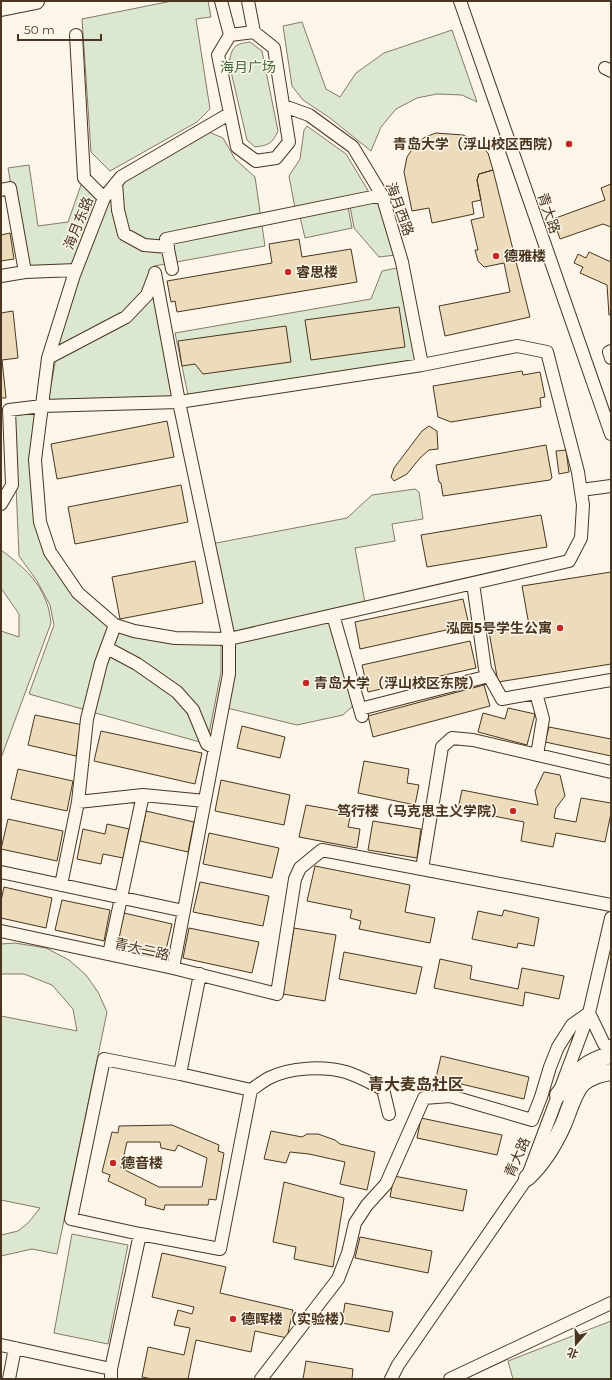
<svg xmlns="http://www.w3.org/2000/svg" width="612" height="1380" font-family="Montserrat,'Noto Sans SC',sans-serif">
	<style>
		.green { fill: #dce7d0; stroke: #887966 }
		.building { fill: #ecdcbc; stroke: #4a3520; fill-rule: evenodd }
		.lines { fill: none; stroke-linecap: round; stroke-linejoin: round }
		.minor-casing { stroke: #4a3520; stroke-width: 14 }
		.major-casing { stroke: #4a3520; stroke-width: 18 }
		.minor { stroke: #fbf6e9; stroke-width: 12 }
		.major { stroke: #fbf6e9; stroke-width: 16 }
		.poi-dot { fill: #c62828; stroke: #fbf6e9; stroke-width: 1.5 }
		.labels { text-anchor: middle; stroke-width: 3; stroke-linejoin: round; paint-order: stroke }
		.park-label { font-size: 14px; fill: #436837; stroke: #fbf6e9 }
		.poi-label { font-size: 14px; font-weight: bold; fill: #4a3520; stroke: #fbf6e9; text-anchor: start }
		.street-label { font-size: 14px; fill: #4a3520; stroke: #fbf6e9 }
		.quarter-label { font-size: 16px; font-weight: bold; fill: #4a3520; stroke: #fbf6e9 }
	</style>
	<rect width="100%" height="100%" fill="#fbf6e9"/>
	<path class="green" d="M172,1H208L211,17L196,19L210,109L197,122L110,171L91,152L82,19Z
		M302,22L326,89L340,97L356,73L384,53L452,30L477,102L462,95L437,94L417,98L396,109L381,127L371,151L330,118L303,100L292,86L283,26Z
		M250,42L262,51L278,131C272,144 269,145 255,147L247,140L229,63C232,47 234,44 250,42Z
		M307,126L346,154L369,192L295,208L289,176L300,159L304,130Z
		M209,132L223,138L235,159L255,177L265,246L154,266L145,292L125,314L57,347L79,277L109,201L122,183Z
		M29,165L38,226L68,222L82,182L100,198L72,267L26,269L8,168Z
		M379,200L396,255L379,257L354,228L350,206Z
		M348,207L352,228L305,238L300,217Z
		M397,268L417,361L188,395L175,333L371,299L382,271Z
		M153,295L173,399L48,401L56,358Z
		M37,411L47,554L111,626L86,710L29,694L54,625L50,605L37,581L19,556L13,415Z
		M415,489L419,492L423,519L392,524L395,541L355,548L365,603L231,635L211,544L347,518L372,495Z
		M1,550C20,564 38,579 46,601C49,608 50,616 51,623L1,758V631L19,637V614L1,588Z
		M330,620L355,704L343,715L297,725L227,708L233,642Z
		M118,630L221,644V672L207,744L92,712L105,664Z
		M15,943L46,948L69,960L86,975L98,992L107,1012L57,1254L32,1249L1,1256V1235L18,1231L29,1222L40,1208L1,1200V1016L77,1031L73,1009L52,985L24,974H1V944Z
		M72,1234L128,1245L108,1344L54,1333Z
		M611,1321V1379H513L508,1361Z"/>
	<path class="building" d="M436,133L463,135L477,141L488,153L493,170L479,174L477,180L481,200L472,202L474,214L432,223L429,208L412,211L404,172L407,157L415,145L425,137Z
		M493,170L530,317L445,336L439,306L510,292L504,263L484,267L478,261L475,250H478L471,220L484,217L477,180L479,174Z
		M611,184V227L603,224L560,239L553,219L605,200L601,188Z
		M10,233L14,259L1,261V235Z
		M299,239L302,257L351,249L357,282L177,312L175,301L171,302L167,281L272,263L269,244Z
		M589,252L611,262V315H609L607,285L580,273L583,267L574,263L578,254L586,258Z
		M399,307L405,347L311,360L305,320Z
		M13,311L18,358L2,360L6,398H1V313Z
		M286,326L291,362L203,374L195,364L182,366L178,341Z
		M522,371L523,375L540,372L545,397L540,398L541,407L451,422L438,417L433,386Z
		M167,421L174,457L57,479L51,444Z
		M429,426L437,431L438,449L429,450L420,458L407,474L394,481L391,477L394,468L422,431Z
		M546,445L552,478L550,480L443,496L441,483L439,482L436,465Z
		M566,450L569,472L559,474L556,451Z
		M181,485L188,522L75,544L68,507Z
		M541,515L547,547L427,567L421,535Z
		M195,561L203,603L120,619L112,577Z
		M611,572V664L498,682L489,632L529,625L522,586Z
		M463,599L469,625L360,649L355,622Z
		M470,641L476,668L368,692L362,665Z
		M484,685L490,706L373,737L368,716Z
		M508,708L535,714L527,745L478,732L483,713L505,719Z
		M35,715L83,725L76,756L28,745Z
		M242,726L285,737L280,758L237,748Z
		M549,727L611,739V756L545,742Z
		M101,731L202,753L195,784L94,761Z
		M364,761L409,769L407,783L419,785L415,805L358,793Z
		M18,769L73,781L67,811L11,799Z
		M544,772L560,775L565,796L556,808L554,818L576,822L581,798L611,803V813L605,842L556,833L553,847L521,841L524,822L458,809L462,790L538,805L535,791Z
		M221,780L290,795L284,825L215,811Z
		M306,805L351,813L348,827L360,829L357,848L299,837Z
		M146,811L194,822L188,852L140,841Z
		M8,819L63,831L57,861L1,849Z
		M373,821L421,829L417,858L368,850Z
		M107,824L129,829L123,858L103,854L101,864L77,859L83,829L105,834Z
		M209,833L279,848L272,878L203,864Z
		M315,866L410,885L405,912L435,918L430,943L359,929L361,921L350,918L352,910L307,901Z
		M200,882L269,896L263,926L193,912Z
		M4,887L52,898L46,928L1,918V901Z
		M62,900L110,910L104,941L55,930Z
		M504,910L539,918L534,946L518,943L517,948L472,939L478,911L502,916Z
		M124,913L172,924L165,954L117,944Z
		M189,928L259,942L252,973L183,958Z
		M294,928L336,935L325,1001L283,994Z
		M344,952L422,967L416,994L339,979Z
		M440,959L472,966L470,979L518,989L522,968L564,976L559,999L525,992L523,1006L434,988Z
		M441,1056L529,1077L524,1099L436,1078Z
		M421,1118L502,1135L497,1155L417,1138Z
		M172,1125L219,1145L218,1151L224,1153L216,1200L209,1199L208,1205H165L164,1210L145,1205L146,1199L108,1181L110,1175L102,1172L112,1132L118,1133L119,1126ZM127,1142H160L161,1148L175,1151L178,1145L207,1158L202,1187H159L121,1168Z
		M271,1131L302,1137L307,1134H318L335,1140L340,1144L375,1152L367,1190L340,1184L345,1162L309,1154L290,1152L286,1163L264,1159Z
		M394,1176L467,1190L463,1211L390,1197Z
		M284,1182L344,1198L333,1267L294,1259L296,1247L273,1242Z
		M360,1237L432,1251L428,1273L355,1258Z
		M162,1253L226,1267L220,1293L293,1310L287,1338L255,1331L251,1352L196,1340L188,1379H152L142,1377L148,1347L184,1355L190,1328L174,1325L178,1310L192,1314L194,1307L152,1297Z
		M345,1303L393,1312L389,1332L342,1323Z
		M306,1361L353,1369L352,1379H303Z"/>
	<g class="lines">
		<g class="minor-casing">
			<path id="minor" d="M221,1L230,35
				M248,1L254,32
				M460,1L611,434
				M254,32L274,48L289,142L276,158L256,161L237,147L218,55L230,35Z
				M76,35L84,178L104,198
				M605,68L611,71
				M284,106L309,115L353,147L382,195L402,262L422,365
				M116,183L118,210L124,234L144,245L168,247
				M1,190L10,188L25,272L76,270
				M172,269L166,239L382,195
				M155,273L179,402L229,639V674L173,968
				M1,276L25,272
				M611,351L609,352L611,358
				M48,358L126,317L147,295L155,274
				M581,490L611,486
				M1,504L12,485L9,410L42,406L179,402L422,365L517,346L547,352L578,472L583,505L581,538L569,561L229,639L175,638L134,631L115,625L78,593L50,552L40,522L35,460L48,358L74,275L104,198L121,177L229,114
				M473,583L485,669L502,699L611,680
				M333,615L362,716
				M115,625L101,663L87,719L78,802L143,795L205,801
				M107,648L137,664L177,692L193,710L207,744L215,748
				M536,693L543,719L537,755
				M360,709L489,676
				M422,869L442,747L452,738L473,740L611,772
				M1,872L184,911
				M61,885L78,802
				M1,931L173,968L277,994L295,879L300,868L322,850L611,905
				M109,954L143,795
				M251,1090C257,1086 263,1081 269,1078C291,1067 323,1066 346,1072C359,1076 371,1083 383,1089L389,1114
				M140,1234L220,1249L251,1090L180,1074
				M1,1345L111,1369
				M9,1379L15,1348
				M111,1379V1369L140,1234L71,1219L104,1059L180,1074L200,974
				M261,1379L338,1279L348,1253L355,1223L367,1205L386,1184L424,1098L450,1096L532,1120L541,1097L550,1067L558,1047L572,1025L589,1013L604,1044L611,1047
				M391,1379L398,1365L527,1178L589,1013L611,918
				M450,1379L611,1303"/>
		</g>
		<g class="major-casing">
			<path id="major" d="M1,8L36,1
				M558,1095C575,1074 584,1061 611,1055
				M527,1178C543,1163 554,1145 563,1125C568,1114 574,1091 583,1083C590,1077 602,1073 611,1072"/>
		</g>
		<use href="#minor" class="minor"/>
		<use href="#major" class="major"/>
	</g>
	<g class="poi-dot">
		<circle cx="569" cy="144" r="4"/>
		<circle cx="496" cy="256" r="4"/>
		<circle cx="288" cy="272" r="4"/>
		<circle cx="560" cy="628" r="4"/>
		<circle cx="306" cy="683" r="4"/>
		<circle cx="513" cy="811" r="4"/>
		<circle cx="113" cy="1163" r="4"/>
		<circle cx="233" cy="1319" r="4"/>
	</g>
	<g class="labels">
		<g class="park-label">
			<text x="248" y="72">海月广场</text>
		</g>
		<g class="poi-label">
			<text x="561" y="149" text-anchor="end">青岛大学（浮山校区西院）</text>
			<text x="504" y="261">德雅楼</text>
			<text x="296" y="277">睿思楼</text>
			<text x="552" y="633" text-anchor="end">泓园5号学生公寓</text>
			<text x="314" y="688">青岛大学（浮山校区东院）</text>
			<text x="505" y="816" text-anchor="end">笃行楼（马克思主义学院）</text>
			<text x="121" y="1168">德音楼</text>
			<text x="241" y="1324">德晖楼（实验楼）</text>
		</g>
		<g class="street-label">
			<text transform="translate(400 209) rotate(70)" y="5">海月西路</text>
			<text transform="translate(549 213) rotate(71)" y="5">青大路</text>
			<text transform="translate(78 223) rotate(-68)" y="5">海月东路</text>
			<text transform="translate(142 949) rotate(13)" y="5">青大二路</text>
			<text transform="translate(517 1157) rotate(-66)" y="5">青大路</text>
		</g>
		<g class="quarter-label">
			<text x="416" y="1090">青大麦岛社区</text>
		</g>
	</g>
	<rect width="612" height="1380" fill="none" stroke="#4a3520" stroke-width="4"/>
	<g transform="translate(576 1344) rotate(200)" stroke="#fbf6e9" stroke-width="3" paint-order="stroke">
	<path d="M0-3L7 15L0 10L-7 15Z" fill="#4a3520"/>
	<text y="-6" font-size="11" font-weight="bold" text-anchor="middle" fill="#4a3520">北</text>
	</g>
	<path d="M18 34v6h83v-6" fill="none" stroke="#4a3520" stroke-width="2"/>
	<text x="24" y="34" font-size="12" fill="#4a3520" stroke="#fbf6e9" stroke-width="3" paint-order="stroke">50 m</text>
</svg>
